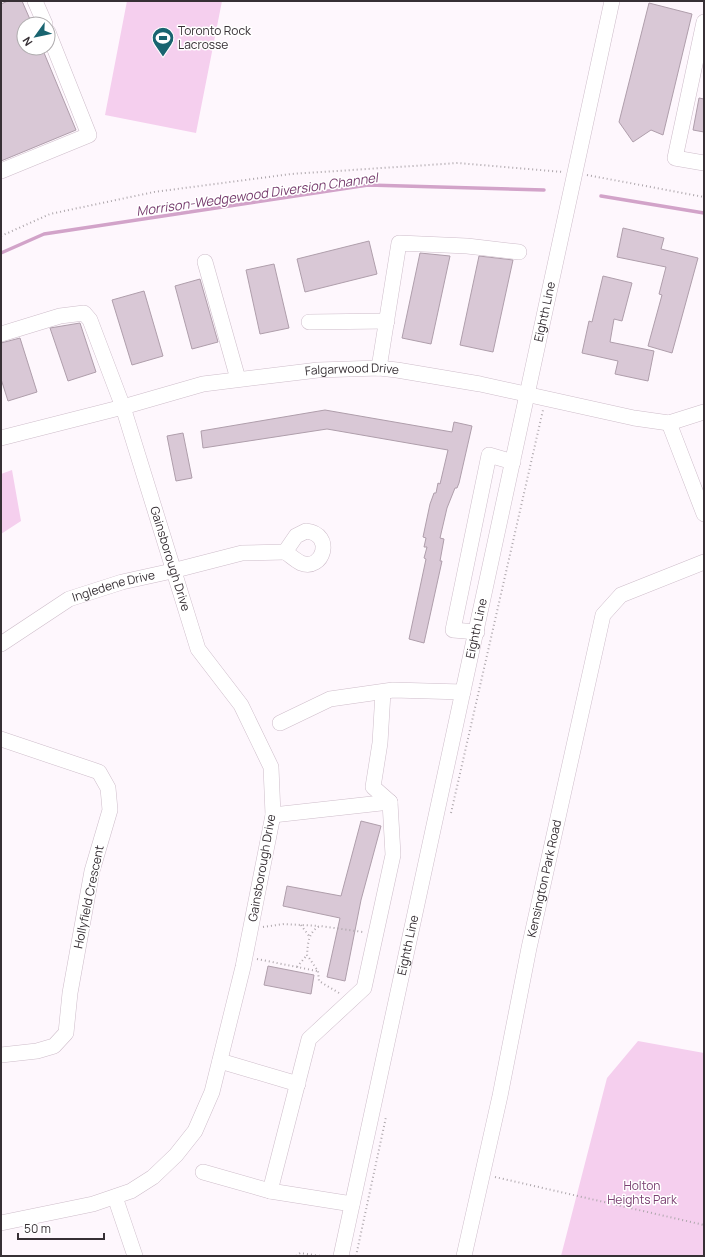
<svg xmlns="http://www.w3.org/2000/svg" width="705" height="1257" font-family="Manrope,sans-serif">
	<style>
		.green { fill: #f5cfee }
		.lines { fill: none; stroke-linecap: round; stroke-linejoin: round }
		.stream { stroke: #d2a3c9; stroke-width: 3.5 }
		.building { fill: #d9c8d6; stroke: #af9eab }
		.minor-casing { stroke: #cebdca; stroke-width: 16 }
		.path { stroke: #aea7ac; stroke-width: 2; stroke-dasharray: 1 3; stroke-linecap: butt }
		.minor { stroke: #fff; stroke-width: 15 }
		.labels { text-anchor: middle; stroke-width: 3; stroke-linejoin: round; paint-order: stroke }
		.poi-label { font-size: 12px; fill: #373035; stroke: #fff; text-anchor: start }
		.street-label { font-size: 12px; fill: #373035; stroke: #fff }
		.park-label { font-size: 12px; fill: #7a3f71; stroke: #fff }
		.water-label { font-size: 13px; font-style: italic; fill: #773c6e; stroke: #fff }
	</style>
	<rect width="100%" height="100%" fill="#fef7fd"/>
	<path class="green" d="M127,1H222L196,133L105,115Z
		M12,470L21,521L1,534V474Z
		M638,1041L704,1053V1256H561L607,1078Z"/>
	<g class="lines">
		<path class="stream" d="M601,196L704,213
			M1,253L44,234L368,185L544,190"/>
	</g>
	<path class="building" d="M8,1H22L32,24H24V48H42L76,130L1,161V4Z
		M649,3L692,14L663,135L651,130L633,142L619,122Z
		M699,98L704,99V132L693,130Z
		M623,228L664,238L661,249L698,258L672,353L648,346L662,295L659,294L666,267L617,257Z
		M369,241L377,274L305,292L297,259Z
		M420,253L450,256L431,344L402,338Z
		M479,256L513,260L493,352L460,345Z
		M274,264L289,328L260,334L246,270Z
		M603,276L632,283L622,321L614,319L610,342L654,351L648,381L615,374L618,361L582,353L589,321L592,322Z
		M200,279L218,342L192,349L175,286Z
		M144,291L163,356L132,365L112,300Z
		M80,323L96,372L68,381L50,328Z
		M20,338L37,392L8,401L1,379V343Z
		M325,410L452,432L454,422L472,426L459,483L457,488H455L447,508L440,538L444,539L440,561H442L424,643L409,639L426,559L424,558L427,547H424L426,538L423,537L430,504L434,493H436L438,483L440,484L448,450L327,429L203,448L201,431Z
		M183,433L192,478L176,481L167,436Z
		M361,821L381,826L361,900L345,981L327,977L340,918L283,906L287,886L341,896Z
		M268,966L314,975L311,994L264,985Z"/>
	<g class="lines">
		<g class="minor-casing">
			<g id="minor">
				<path d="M35,1L45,24"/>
				<path d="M704,22L675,158L704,163"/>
				<path d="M1,171L89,135L48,32"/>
				<path d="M205,262L238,379"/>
				<path d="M309,322L387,321"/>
				<path id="s1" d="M1,334L60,316L84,313L90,320L123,407L198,649L241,705L271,767L273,815L243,967L212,1092L195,1131L176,1155L153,1177L131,1191L93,1204L1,1223"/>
				<path d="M379,368L399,243L467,246L519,252"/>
				<path d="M669,423L704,514"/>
				<path id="s2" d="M1,438L123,407L203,384L318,370L379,368L397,370L480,384L634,418L669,423L704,412"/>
				<path d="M306,531C335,534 323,572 301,563C295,560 290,555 285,552L296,536Z"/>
				<path d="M477,632L453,630L489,455L513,462"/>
				<path id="s3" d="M1,644L69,599L122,582L172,571L242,553L285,552"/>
				<path d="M280,723L330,699L393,690L463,692"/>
				<path d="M1,739L99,772L108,788L110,810L92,871L70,993L66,1033L54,1046L37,1051L1,1055"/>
				<path d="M273,815L390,802"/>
				<path d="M220,1061L298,1084"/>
				<path d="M203,1172L270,1191L352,1204"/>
				<path d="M270,1191L309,1039L364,988L393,855L390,802L373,787L380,743L383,692"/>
				<path d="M115,1197L135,1256"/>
				<path id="s4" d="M341,1256L612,1"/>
				<path id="s5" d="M464,1256L500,1096L529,948L603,615L621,595L704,562"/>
			</g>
		</g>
		<path class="path" d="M587,175L704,197
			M1,236L50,214L154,192L291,174L458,163L563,172
			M451,813L543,410
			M301,925L309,936
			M263,927L284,924L319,926
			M257,959L317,971
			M297,967L307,955
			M339,993L319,981L318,971L307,955C308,943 308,932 320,926L363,932
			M495,1177L704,1225
			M296,1256L300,1253L321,1256
			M356,1256L386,1117"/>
		<use href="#minor" class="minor"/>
	</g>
	<defs>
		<g id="stadium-pin" transform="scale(1.15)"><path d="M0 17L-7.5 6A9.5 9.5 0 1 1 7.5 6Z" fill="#196470" stroke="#fff"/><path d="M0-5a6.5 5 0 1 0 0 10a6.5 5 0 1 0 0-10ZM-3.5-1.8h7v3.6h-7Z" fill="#fff"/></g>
	</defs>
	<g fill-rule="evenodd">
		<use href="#stadium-pin" x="163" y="38"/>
	</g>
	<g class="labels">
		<g class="poi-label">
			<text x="178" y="35">Toronto Rock<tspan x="178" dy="14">Lacrosse</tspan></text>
		</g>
		<g class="street-label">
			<text dy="4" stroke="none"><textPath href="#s4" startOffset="966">Eighth Line</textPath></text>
			<text dy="4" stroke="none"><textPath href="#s2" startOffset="359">Falgarwood Drive</textPath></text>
			<text dy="4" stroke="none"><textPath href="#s1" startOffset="347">Gainsborough Drive</textPath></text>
			<text dy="4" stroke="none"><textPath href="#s3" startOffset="128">Ingledene Drive</textPath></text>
			<text dy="4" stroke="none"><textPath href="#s4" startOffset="642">Eighth Line</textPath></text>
			<text transform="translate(262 868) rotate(-80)" y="4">Gainsborough Drive</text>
			<text dy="4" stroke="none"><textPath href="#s5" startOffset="386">Kensington Park Road</textPath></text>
			<text transform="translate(89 897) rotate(-78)" y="4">Hollyfield Crescent</text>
			<text dy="4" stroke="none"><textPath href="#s4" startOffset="318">Eighth Line</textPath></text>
		</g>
		<g class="park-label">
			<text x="642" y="1190">Holton<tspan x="642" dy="14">Heights Park</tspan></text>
		</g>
		<g class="water-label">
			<text transform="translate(257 194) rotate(-8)" y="5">Morrison-Wedgewood Diversion Channel</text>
		</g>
	</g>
	<rect width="705" height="1257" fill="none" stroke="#373035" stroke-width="4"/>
	<g transform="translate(36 36) rotate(237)"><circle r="19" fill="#ffffff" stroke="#afacae"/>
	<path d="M0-3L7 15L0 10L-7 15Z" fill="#196470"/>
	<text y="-6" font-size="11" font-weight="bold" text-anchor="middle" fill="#373035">N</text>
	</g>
	<path d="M18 1233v6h86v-6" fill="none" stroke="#373035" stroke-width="2"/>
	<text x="24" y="1233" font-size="12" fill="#373035" stroke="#ffffff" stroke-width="3" paint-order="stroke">50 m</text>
</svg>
